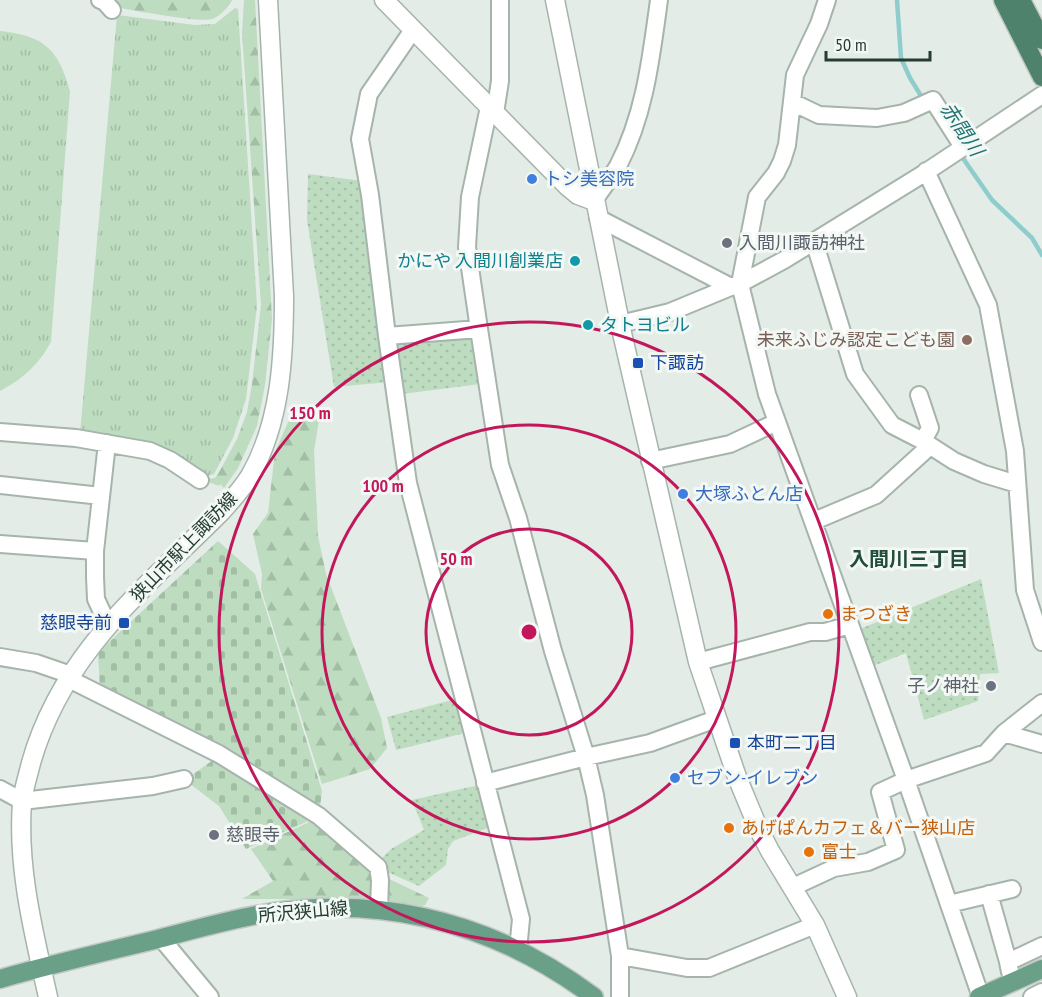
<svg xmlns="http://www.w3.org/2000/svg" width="1042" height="997" font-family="'PT Sans Narrow','Noto Sans JP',sans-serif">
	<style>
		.grass { fill: url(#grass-tufts) }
		.forest { fill: url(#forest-firs) }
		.cemetery { fill: url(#cemetery-stones) }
		.park { fill: url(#park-dots) }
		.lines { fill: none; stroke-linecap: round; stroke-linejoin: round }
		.stream { stroke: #8ecdcc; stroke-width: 4.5 }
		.minor-casing { stroke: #a6b4ac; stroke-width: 20 }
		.tertiary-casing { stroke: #a6b4ac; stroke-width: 21 }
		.primary-casing { stroke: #c2c8c5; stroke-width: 21 }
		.trunk-casing { stroke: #c2c8c5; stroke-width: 21 }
		.minor { stroke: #fff; stroke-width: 16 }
		.tertiary { stroke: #fff; stroke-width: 18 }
		.primary { stroke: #6a9f88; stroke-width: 18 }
		.trunk { stroke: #4e826d; stroke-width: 18 }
		.ring { fill: none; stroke: #c2185b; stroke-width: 3 }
		.shop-dot { fill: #3f7fe0; stroke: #f3f8f5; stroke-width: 2 }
		.worship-dot { fill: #6b7280; stroke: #f3f8f5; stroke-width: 2 }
		.culture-dot { fill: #0f9aa8; stroke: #f3f8f5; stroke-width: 2 }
		.education-dot { fill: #8d6e63; stroke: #f3f8f5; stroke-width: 2 }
		.transit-dot { fill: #1a4fb4; stroke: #f3f8f5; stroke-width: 2 }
		.food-dot { fill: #e8710a; stroke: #f3f8f5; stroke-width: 2 }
		.labels { text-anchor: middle; stroke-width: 6; stroke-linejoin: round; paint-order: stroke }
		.shop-label { font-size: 18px; fill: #366cbe; stroke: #f3f8f5; text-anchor: start }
		.worship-label { font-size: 18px; fill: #5b616d; stroke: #f3f8f5; text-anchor: start }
		.culture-label { font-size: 18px; fill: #0d838f; stroke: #f3f8f5; text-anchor: end }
		.education-label { font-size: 18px; fill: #785e54; stroke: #f3f8f5; text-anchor: end }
		.transit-label { font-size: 18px; fill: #164399; stroke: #f3f8f5; text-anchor: start }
		.street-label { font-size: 18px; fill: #243c31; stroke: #f3f8f5 }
		.food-label { font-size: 18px; fill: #c56008; stroke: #f3f8f5; text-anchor: start }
		.water-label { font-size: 20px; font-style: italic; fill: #217474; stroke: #f3f8f5 }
		.neighbourhood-label { font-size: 20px; font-weight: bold; fill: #214d3a; stroke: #f3f8f5 }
		.centre { fill: #c2185b; stroke: #f3f8f5; stroke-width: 3 }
		.ring-label { font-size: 18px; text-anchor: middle; font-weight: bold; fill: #c2185b; stroke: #f3f8f5; stroke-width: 6; stroke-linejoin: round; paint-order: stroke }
	</style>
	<defs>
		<pattern id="grass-tufts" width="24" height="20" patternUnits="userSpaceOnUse" patternTransform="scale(1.5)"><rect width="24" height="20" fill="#bddcc0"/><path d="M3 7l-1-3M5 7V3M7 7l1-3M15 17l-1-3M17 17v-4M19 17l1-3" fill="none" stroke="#a2bea5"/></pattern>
		<pattern id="forest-firs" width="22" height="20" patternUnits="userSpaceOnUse" patternTransform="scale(1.5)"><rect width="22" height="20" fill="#bddcc0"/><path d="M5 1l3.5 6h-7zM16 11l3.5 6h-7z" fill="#a2bea5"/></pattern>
		<pattern id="cemetery-stones" width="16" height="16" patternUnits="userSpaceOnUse" patternTransform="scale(1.5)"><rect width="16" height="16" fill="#bddcc0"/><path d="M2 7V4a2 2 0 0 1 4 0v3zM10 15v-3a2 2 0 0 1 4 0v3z" fill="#a2bea5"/></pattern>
		<pattern id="park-dots" width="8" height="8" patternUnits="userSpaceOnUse" patternTransform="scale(1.5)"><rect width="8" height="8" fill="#bddcc0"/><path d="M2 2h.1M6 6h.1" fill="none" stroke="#a2bea5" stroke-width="1.8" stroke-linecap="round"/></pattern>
	</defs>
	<rect width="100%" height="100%" fill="#e3ece6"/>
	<path class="grass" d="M235,8L238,9L257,306L246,399L233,438L214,474L204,477L80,434L117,15L195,25L215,24Z
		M0,31C45,36 58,49 70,91L51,342C39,364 23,379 0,391Z"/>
	<path class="forest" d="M112,0H232C230,6 219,17 212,19C201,23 137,11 120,8Z
		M244,0H255L272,319L265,385L257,426L238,468L224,488L220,484L219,486L204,480L215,478L218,474L237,439L247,412L252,384L261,305L242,33Z
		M316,408L319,420L314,451L318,536L326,574L381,718L387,748L370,769L322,784L261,589L262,574L253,534L268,513L275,452L292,413Z
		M318,818L376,868L374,899H242L273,881L251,849Z
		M387,878L429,898L425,905L422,906L383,900Z"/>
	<path class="cemetery" d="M218,541L255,574L322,791L319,815L100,690L98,652Z
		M220,755L317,817L246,849L219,806L185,780Z"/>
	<path class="park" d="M308,174L363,181L389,382L334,387L307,220Z
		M469,334L475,338L480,384L402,394L394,346L398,342Z
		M981,579L999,673L980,674L978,701L924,720L906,653L873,666L860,629Z
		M456,699L465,733L396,750L387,717Z
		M479,785L490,827L453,841L448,849L446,865L419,886L385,871L380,860L391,849L424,830L412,800Z"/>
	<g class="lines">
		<path class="stream" d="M897,0L901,58L910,78L923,99
			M960,154L992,200L1032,238L1042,255"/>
		<g class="minor-casing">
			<path id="minor" d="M100,0L104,1L112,10
				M827,0L819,24L795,75L787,145L782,161L776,173L757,197L740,284L767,394L906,780L981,997
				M413,30L369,94L360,139L370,195L387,336L408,483L521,919L518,950
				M792,102L819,115L877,118L904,113L933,100L963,147
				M489,107L470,197L467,247L479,329L500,465L518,518L553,651L586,757L595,795L620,956V997
				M495,113L500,81V0
				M926,171L988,305L1015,451L1025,590L1042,642
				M594,201C601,189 611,178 618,166C645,114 651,58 659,0
				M598,218L731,287
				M814,241L855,374L892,425L923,441L954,461L984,474L1017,484
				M620,324L670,312L745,281L784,260L923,174L1042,95
				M387,336L479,329
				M919,395L930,428L923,441
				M0,432L76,438L150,451L170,460L200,480
				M107,443L95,551V577L96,599L108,625
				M650,461L730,444L777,422
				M0,485L101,496
				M814,521L876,495L930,446
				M0,544L95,551
				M0,657L36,663L71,675
				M698,662L810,632H825L850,625
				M69,679L219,754L319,816L378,867L380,880L379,909
				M1004,733L1042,744
				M485,783L586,757L650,743L716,719
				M0,789L22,801L153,786L184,779
				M793,887L834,868L868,862L896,850L880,792L906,780L986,753L1004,733L1042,703
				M989,894L1009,965
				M949,904L1012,889
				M161,938L210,997
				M620,956L687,968H709L815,925
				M1010,972L1008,962L1042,946
				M1032,997L1042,992"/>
		</g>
		<g class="tertiary-casing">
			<path id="tertiary" d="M384,0L567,186L578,195L594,201
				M555,0L622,333L698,662L737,777L759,830L770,851L815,925L847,997
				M48,997C34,934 17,868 22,803C23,790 28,776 31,763C62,653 144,589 221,512C231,501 242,489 250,476C281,422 284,356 284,296L268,0"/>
		</g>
		<g class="primary-casing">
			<path id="primary" d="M0,979C52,964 105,952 158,939C196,929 235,918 273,912C391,896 499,926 594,997
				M979,997L1042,969"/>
		</g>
		<g class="trunk-casing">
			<path id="trunk" d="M1003,0L1042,77
				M1021,0L1042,40"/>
		</g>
		<use href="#minor" class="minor"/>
		<use href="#tertiary" class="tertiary"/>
		<use href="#primary" class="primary"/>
		<use href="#trunk" class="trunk"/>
	</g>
	<g class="ring">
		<circle cx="529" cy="632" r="103"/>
		<circle cx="529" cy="632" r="207"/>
		<circle cx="529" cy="632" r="310"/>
	</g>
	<g class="shop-dot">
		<circle cx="532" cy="179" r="6"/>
		<circle cx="683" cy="494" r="6"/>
		<circle cx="675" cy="778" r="6"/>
	</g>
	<g class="worship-dot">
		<circle cx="727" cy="243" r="6"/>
		<circle cx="991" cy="686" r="6"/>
		<circle cx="214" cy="835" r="6"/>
	</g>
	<g class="culture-dot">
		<circle cx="575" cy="261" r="6"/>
		<circle cx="588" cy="325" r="6"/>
	</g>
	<circle class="education-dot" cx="967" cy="340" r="6"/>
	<g class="transit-dot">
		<rect x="632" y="357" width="12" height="12" rx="3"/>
		<rect x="118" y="617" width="12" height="12" rx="3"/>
		<rect x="729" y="737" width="12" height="12" rx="3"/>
	</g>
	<g class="food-dot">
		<circle cx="828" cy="614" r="6"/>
		<circle cx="729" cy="828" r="6"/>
		<circle cx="809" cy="852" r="6"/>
	</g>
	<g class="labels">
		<g class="shop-label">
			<text x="544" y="185">トシ美容院</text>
			<text x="695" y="500">大塚ふとん店</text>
			<text x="687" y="784">セブン-イレブン</text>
		</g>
		<g class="worship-label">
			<text x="739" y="249">入間川諏訪神社</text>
			<text x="979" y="692" text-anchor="end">子ノ神社</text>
			<text x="226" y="841">慈眼寺</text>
		</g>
		<g class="culture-label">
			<text x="563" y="267">かにや 入間川創業店</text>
			<text x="600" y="331" text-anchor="start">タトヨビル</text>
		</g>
		<g class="education-label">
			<text x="955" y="346">未来ふじみ認定こども園</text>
		</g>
		<g class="transit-label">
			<text x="650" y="369">下諏訪</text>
			<text x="112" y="629" text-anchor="end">慈眼寺前</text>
			<text x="747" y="749">本町二丁目</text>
		</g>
		<g class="street-label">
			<text transform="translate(184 547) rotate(-46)" y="6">狭山市駅上諏訪線</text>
			<text transform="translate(303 912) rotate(-5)" y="6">所沢狭山線</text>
		</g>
		<g class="food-label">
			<text x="840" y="620">まつざき</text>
			<text x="741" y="834">あげぱんカフェ＆バー狭山店</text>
			<text x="821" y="858">富士</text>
		</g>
		<g class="water-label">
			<text transform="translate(962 129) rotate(56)" y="7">赤間川</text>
		</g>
		<g class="neighbourhood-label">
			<text x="909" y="566">入間川三丁目</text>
		</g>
	</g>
	<circle cx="529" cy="632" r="9" class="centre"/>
	<g class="ring-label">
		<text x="310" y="419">150 m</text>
		<text x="383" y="492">100 m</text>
		<text x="456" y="565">50 m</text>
	</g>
	<path d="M826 51v9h104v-9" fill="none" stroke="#243c31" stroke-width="3"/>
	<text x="835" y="51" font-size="18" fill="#243c31" stroke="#f3f8f5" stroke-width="4.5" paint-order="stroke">50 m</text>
</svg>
